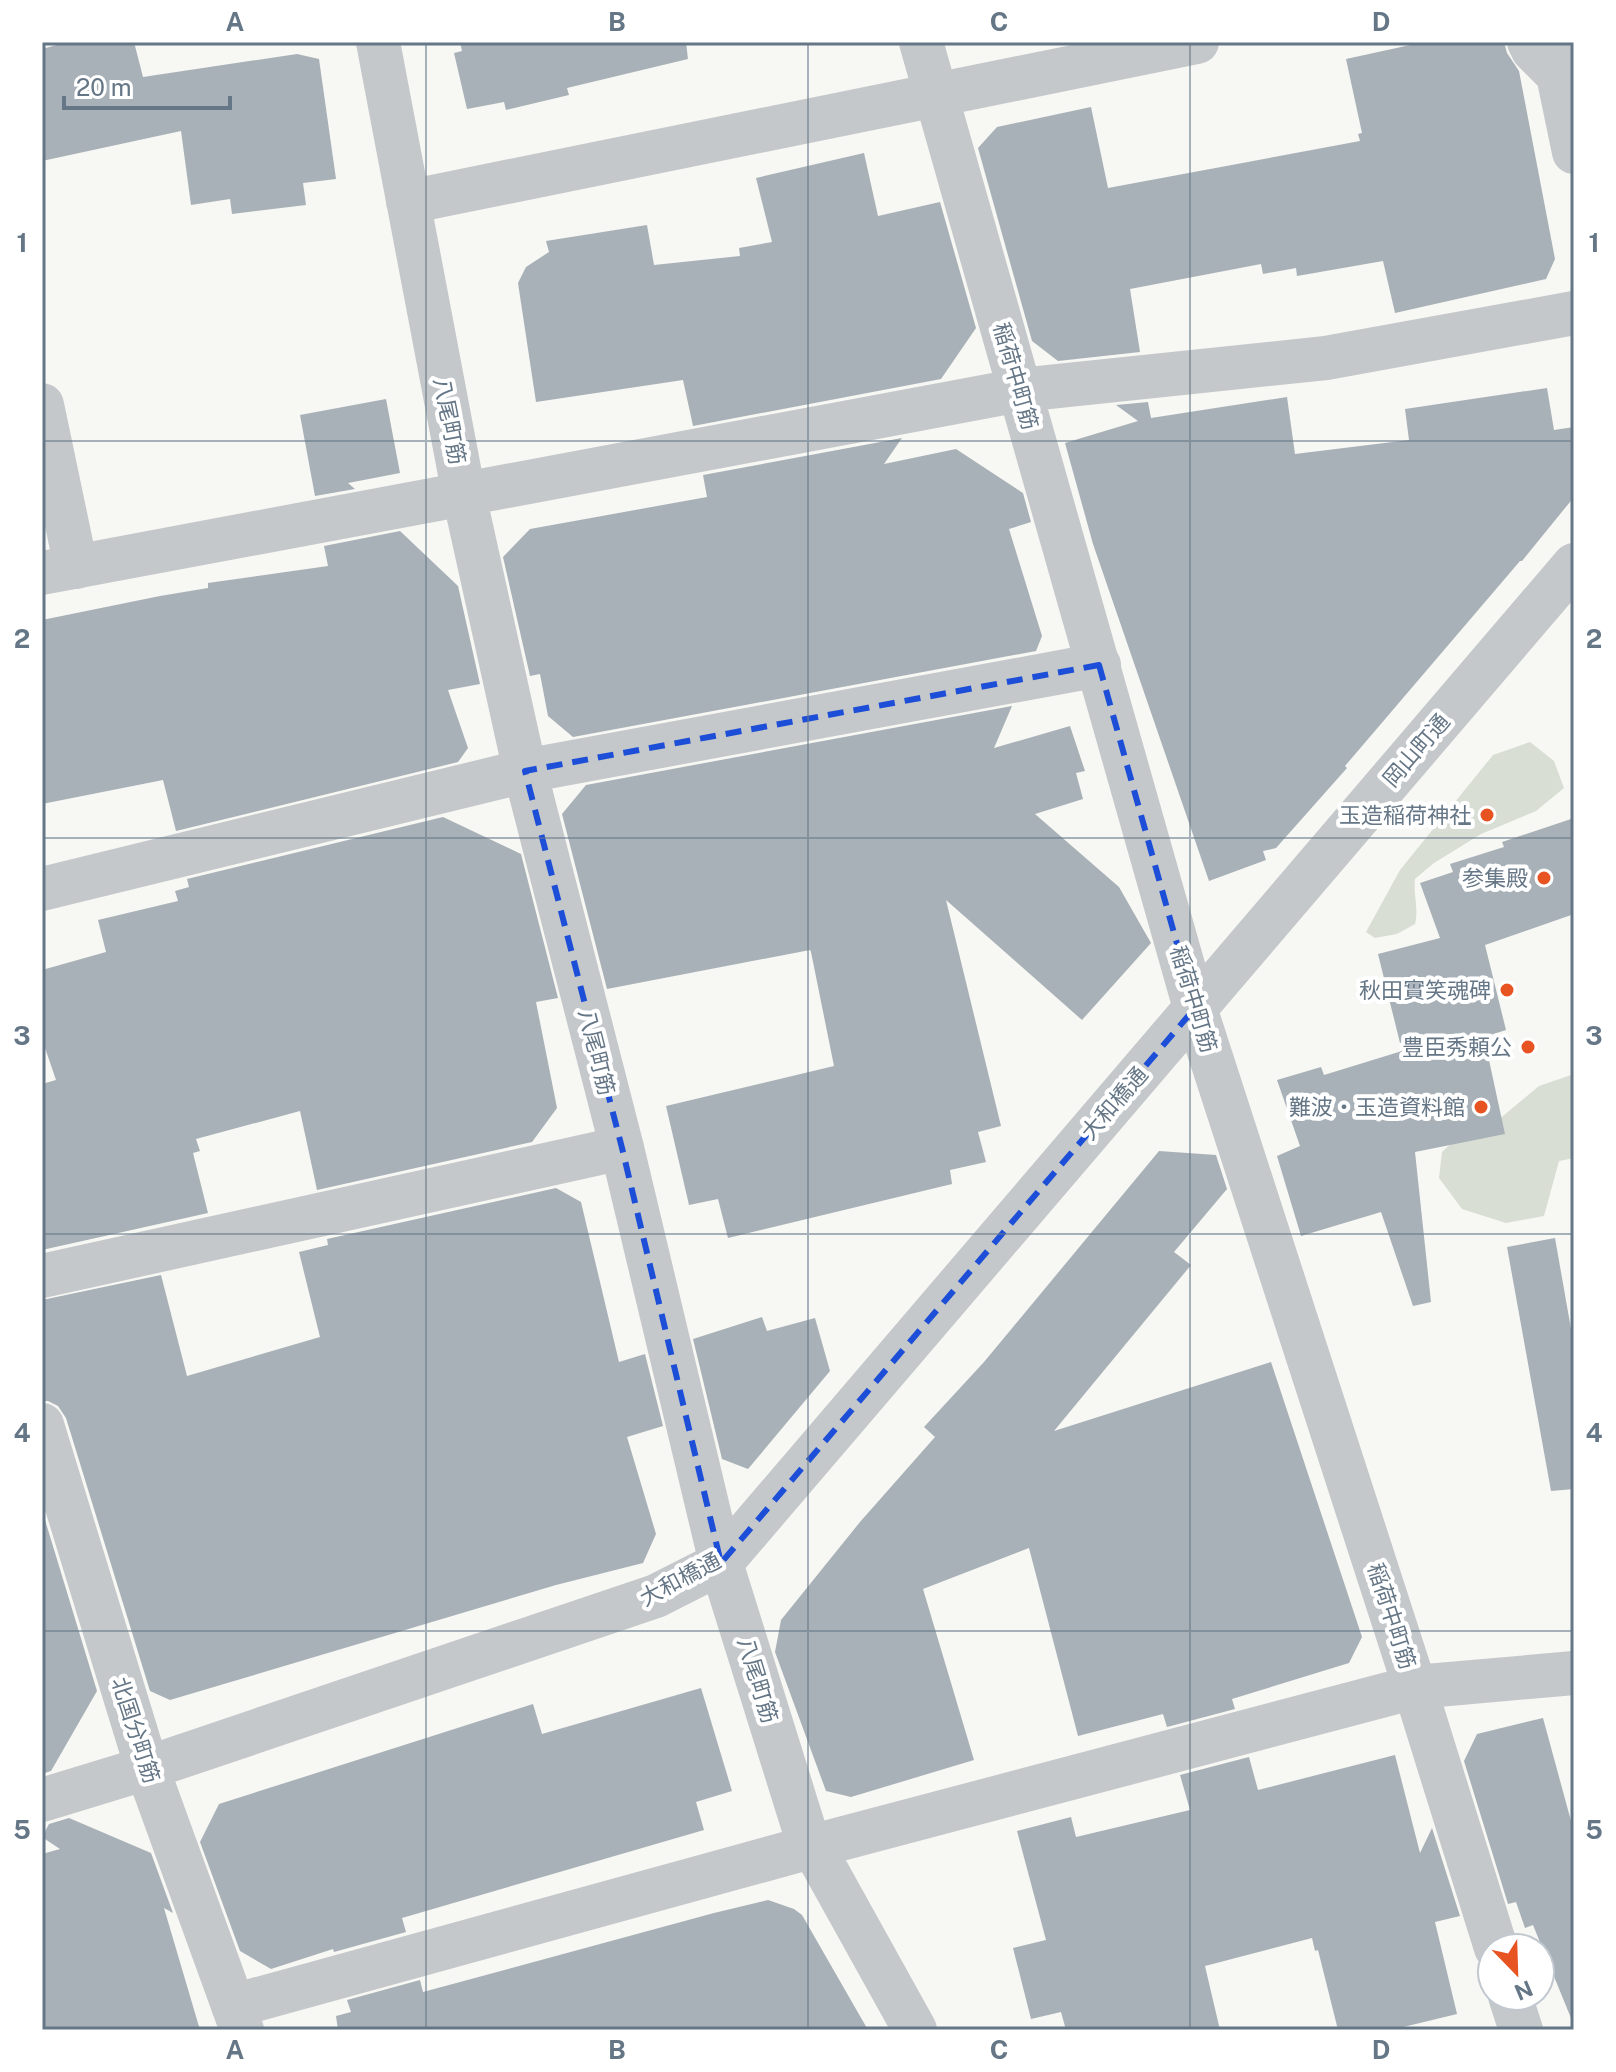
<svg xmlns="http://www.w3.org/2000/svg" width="1616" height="2072" font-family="'Public Sans','Noto Sans JP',sans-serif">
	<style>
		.green { fill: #d8ded4 }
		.building { fill: #a8b1b7 }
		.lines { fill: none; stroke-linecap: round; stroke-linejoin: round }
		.minor { stroke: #c4c8cb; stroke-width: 44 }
		.tertiary { stroke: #c4c8cb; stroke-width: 44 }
		.marked { fill: none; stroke: #1d4ed8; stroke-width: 6; stroke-dasharray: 16 10; stroke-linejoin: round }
		.grid { fill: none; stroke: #657686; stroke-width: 2; stroke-opacity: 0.55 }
		.poi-dot { fill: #e85322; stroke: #fff; stroke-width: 3 }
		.labels { text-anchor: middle; stroke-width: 8; stroke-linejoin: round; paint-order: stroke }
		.street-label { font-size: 22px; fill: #657686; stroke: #fff }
		.poi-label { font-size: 22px; fill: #657686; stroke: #fff; text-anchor: end }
		.neatline { fill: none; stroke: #657686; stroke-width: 3 }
		.grid-label { font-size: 26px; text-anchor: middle; font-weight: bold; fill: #657686 }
	</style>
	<rect width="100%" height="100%" fill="#f7f7f3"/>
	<path class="green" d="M1530,742L1554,761L1564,788L1536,811L1481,834L1434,863L1415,879C1413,895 1419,909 1415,924L1397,934L1375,938L1366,932L1400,870L1493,755Z
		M1574,1074V1158L1559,1161L1544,1216L1506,1223L1462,1209L1439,1178L1442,1152L1458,1137L1491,1126L1539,1086Z"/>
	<path class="building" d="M68,42H134L143,77L297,54L319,59L336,179L303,183L306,205L232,214L230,199L191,205L181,131L42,161V49Z
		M460,42H686L688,59L567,88L569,95L506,110L504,102L467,109L454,53L462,51Z
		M1424,42H1504L1507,53L1519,71L1555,259L1546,279L1395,313L1383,261L1297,276L1296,268L1263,274L1261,264L1130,289L1140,352L1058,361L1032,341L978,148L997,127L1091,107L1108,188L1360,141L1358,134L1362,133L1346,59Z
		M864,153L878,216L940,202L976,328L941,379L693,426L683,380L536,402L518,283L526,267L549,252L546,241L647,225L654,265L740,256L739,248L772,242L756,178Z
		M1547,388L1554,430L1574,427V497L1522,561H1520L1345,766L1347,768L1276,848L1263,851L1266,860L1209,881L1093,544L1065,443L1138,421L1116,405L1148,402L1151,418L1287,397L1295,454L1409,440L1405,409Z
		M386,399L400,473L348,483L355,489L315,496L300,415Z
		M902,438L884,464L956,449L1023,493L1031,522L1009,529L1042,636L1036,651L573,737L548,716L540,674L530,676L503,557L530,529L707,497L703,475Z
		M400,531L458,586L480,684L448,690L468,748L458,762L176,831L163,780L42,804V620L160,596L208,588V583L328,566L324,546Z
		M1012,706L994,748L1070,726L1085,771L1076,773L1083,799L1035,814L1119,887L1151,943L1082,1020L946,900L1001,1126L978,1132L986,1162L950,1170L952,1184L728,1238L718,1199L689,1205L666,1106L834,1066L811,952L810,950L607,989L562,814L586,785Z
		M443,817L521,854L558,998L536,1002L557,1108L532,1142L317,1190L300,1111L196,1139L200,1151L193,1153L208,1213L42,1250V1084L56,1080L42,1039V970L106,952L98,920L178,901L175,891L189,887L187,879Z
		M1574,818V914L1485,945L1506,1030L1484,1037L1505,1134L1415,1152L1431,1302L1413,1306L1381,1212L1301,1236L1277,1156L1300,1146L1277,1080L1321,1067L1324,1075L1402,1051L1378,954L1440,938L1420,883L1453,872L1450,864L1504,847L1502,842Z
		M1159,1151L1216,1155L1227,1189L1174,1252L1191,1265L1054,1431L1271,1362L1362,1637L1349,1663L1232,1699L1235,1709L1167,1727L1163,1714L1078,1736L1029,1548L923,1589L974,1760L851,1797L826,1791L775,1652L781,1620L860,1522L935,1437L924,1427L984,1362Z
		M556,1188L581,1202L619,1362L645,1354L663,1426L627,1437L656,1534L643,1563L556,1585L170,1700L150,1691L66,1418L58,1406L48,1401H42V1300L161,1275L187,1376L320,1337L299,1252L328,1245L327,1239Z
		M1555,1238L1574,1346V1489L1551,1491L1507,1247Z
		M762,1317L767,1331L815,1318L830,1371L748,1469L722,1459L693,1339Z
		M42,1510L97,1691L51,1771L42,1774Z
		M701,1688L732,1791L696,1802L704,1830L402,1918L406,1932L334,1952L333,1949L271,1969L240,1951L200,1842L219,1804L533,1704L542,1734Z
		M1543,1718L1574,1832L1573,2023L1533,1925L1525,1928L1516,1902L1508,1904L1464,1761L1477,1734Z
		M1395,1755L1420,1853L1432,1828L1460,1916L1435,1922L1457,2014L1391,2030H1338L1318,1950L1315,1951L1312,1938L1205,1966L1220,2030H1066L1061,2012L1031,2019L1013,1948L1046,1940L1017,1831L1071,1817L1076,1837L1190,1810L1180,1775L1249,1757L1258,1790Z
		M69,1818L151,1853L173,1913L164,1908L200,2030H42V1854L60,1849L42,1837L49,1824Z
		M768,1900L794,1909L802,1915L868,2030H338L336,2016L351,2012L347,2000L420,1980L423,1992L714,1913Z"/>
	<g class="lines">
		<path class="minor" d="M1529,42L1533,50L1558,75
			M1569,42L1558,75L1574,152
			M42,405L76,567
			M42,889L525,771L1099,665
			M42,1276L622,1148
			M42,1425L147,1768"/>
		<path class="tertiary" d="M378,42L464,495L525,771L622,1148L721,1563L805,1832L915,2030
			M921,42L1195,1008L1410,1672L1496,1948
			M408,202L1197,42
			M42,573L1020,390L1326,358L1574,313
			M147,1768L242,2030
			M42,1800L147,1768L656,1596L721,1563L1574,565
			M1510,1996L1521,2030
			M233,2006L814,1846L1415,1687L1574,1673"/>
	</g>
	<path class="marked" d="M1099,665L1195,1008L721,1563L622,1148L525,771Z"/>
	<path class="grid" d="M426,42V2030M808,42V2030M1190,42V2030M42,441H1574M42,838H1574M42,1234H1574M42,1631H1574"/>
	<g class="poi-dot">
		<circle cx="1487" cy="815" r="8"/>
		<circle cx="1544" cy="878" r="8"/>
		<circle cx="1507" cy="990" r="8"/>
		<circle cx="1528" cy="1047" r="8"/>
		<circle cx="1481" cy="1107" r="8"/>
	</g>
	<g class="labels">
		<g class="street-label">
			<text transform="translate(1016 376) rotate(74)" y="8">稲荷中町筋</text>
			<text transform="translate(450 421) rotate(79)" y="8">八尾町筋</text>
			<text transform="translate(1416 750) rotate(-49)" y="8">岡山町通</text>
			<text transform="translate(1194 999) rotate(73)" y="8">稲荷中町筋</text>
			<text transform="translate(597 1052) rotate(76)" y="8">八尾町筋</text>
			<text transform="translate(1114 1103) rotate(-49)" y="8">大和橋通</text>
			<text transform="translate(680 1579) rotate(-28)" y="8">大和橋通</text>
			<text transform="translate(1392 1616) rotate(72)" y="8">稲荷中町筋</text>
			<text transform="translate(758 1680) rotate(73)" y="8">八尾町筋</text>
			<text transform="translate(136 1730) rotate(72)" y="8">北国分町筋</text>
		</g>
		<g class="poi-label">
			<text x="1471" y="823">玉造稲荷神社</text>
			<text x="1528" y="886">参集殿</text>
			<text x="1491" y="998">秋田實笑魂碑</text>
			<text x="1512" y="1055">豊臣秀頼公</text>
			<text x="1465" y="1115">難波・玉造資料館</text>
		</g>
	</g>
	<rect width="1616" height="2072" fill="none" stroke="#ffffff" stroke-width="88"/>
	<g transform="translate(1516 1972) rotate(157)"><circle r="38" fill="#ffffff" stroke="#c1c8cf" stroke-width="2"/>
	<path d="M0-6L14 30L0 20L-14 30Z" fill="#e85322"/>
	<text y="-12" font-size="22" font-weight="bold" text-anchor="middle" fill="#657686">N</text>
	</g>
	<path d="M64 96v12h166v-12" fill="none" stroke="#657686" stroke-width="4"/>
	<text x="76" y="96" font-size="24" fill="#657686" stroke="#ffffff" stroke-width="6" paint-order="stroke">20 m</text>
	<rect x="44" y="44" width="1528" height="1984" class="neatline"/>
	<g class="grid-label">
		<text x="235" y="31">A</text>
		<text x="617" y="31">B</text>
		<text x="999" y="31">C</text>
		<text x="1381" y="31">D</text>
		<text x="22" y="252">1</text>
		<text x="1594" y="252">1</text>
		<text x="22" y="648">2</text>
		<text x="1594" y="648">2</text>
		<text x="22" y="1045">3</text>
		<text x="1594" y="1045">3</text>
		<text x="22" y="1442">4</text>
		<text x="1594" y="1442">4</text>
		<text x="22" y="1839">5</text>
		<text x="1594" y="1839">5</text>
		<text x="235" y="2059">A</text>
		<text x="617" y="2059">B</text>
		<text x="999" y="2059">C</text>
		<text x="1381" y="2059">D</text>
	</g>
</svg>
